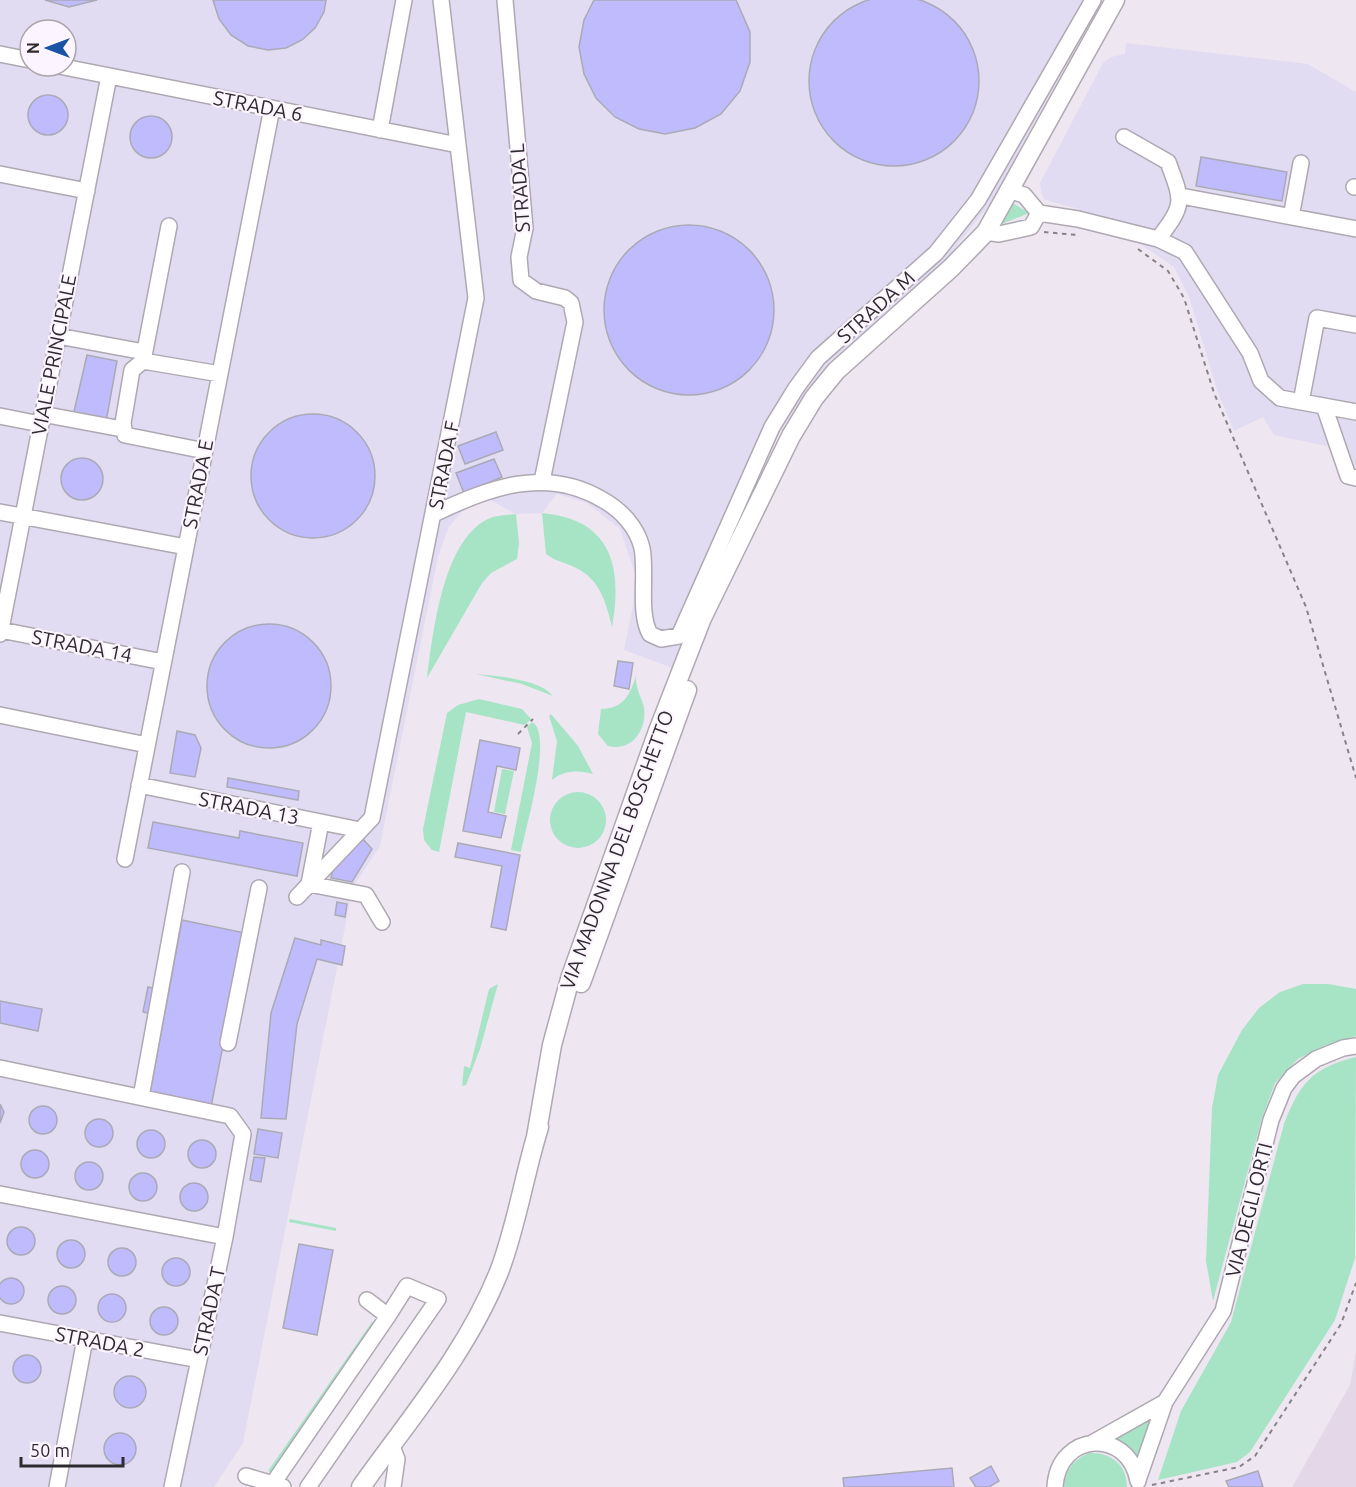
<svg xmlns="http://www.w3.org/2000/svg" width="1356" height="1487" font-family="Ubuntu,sans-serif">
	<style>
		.built { fill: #e4d8e8 }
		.industrial { fill: #e1dcf2; fill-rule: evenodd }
		.green { fill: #a6e4c5 }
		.building { fill: #c0bbfd; stroke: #aaaab5; stroke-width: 1.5 }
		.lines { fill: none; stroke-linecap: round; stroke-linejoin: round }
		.minor-casing { stroke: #afa8b2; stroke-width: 18 }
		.major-casing { stroke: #afa8b2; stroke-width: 21 }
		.path { stroke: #878389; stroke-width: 2; stroke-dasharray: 4.5 4.5; stroke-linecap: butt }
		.minor { stroke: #fff; stroke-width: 15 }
		.major { stroke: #fff; stroke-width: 18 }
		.labels { text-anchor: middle; stroke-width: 4.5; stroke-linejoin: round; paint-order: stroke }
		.street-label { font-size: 20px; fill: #2e2b2f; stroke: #fcf4fe }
	</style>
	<rect width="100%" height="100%" fill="#eee7f1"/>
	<path class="built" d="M1356,1351V1487H1292L1350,1385Z"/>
	<path class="industrial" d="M0,0H1102L989,205L946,260L827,365L780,431L717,567L675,669L624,650L633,605L635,573L620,529L587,503L557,494L542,513L515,514L489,499L463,510L448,528L438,557L380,846L353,887L243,1443L214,1487H0ZM30,30H66V66H30Z
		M1126,43L1308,64L1356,92V469L1343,466L1331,447L1274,435L1263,417L1234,431L1218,393L1189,297L1174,267L1140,244L1100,232L1077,229L1079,209L1052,202L1044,199L1041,192L1040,183L1103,63L1111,57L1125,54Z"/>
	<path class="green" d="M1013,203L1029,213L999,225Z
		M542,513C611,519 623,566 612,627C607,606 601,582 580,570C569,563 556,562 546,554Z
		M516,514L519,543L517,559L491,573L482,583L427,678C433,633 443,534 493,517C500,515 509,515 516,514Z
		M476,674C496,676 540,679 553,696L522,684Z
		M636,676C635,689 642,697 644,708C647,731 631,752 608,746L598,734L601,709C623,709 630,695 636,676Z
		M479,699L522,709L531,719L525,725L466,712L439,852L432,850L424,840L423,829L447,713L458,705Z
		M551,714L578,746L593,774C579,770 564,770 552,780L557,741L549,716Z
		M532,722C554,733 525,830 521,852L511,850L532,743L527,727Z
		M502,769L514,771L505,814L494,812Z
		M550 820a28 28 0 1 1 56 0a28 28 0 1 1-56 0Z
		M498,984L480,1049L466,1085L462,1086L464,1066L470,1068L489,989Z
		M1303,984H1328L1356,989V1036L1326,1045L1298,1059L1275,1083L1262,1118L1213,1301L1206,1261L1212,1108L1218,1075L1242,1030L1259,1008L1280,992Z
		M1356,1057L1355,1258L1335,1320L1250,1452L1237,1462L1158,1480L1181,1411L1231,1322L1284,1124C1300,1083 1312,1068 1356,1057Z
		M290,1219L336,1228V1231L289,1222Z
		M372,1322L377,1325L275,1474L268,1471Z
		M1157,1410L1138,1465L1123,1445L1109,1440Z
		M1089,1453C1110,1452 1127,1464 1127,1487H1064C1065,1470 1073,1460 1089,1453Z"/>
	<path class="building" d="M809 81a85 85 0 1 1 170 0a85 85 0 1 1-170 0Z
		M45,0H97L69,7Z
		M213,0H326L324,12L315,28L302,40L286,48L268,50L248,46L231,35L219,19Z
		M594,0H736L750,32V62L740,91L721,114L695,128L665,134L639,129L615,117L596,98L584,74L579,47L584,20Z
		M28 115a20 20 0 1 1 40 0a20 20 0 1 1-40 0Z
		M130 137a21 21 0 1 1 42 0a21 21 0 1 1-42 0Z
		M1201,157L1287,172L1282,201L1196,186Z
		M604 310a85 85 0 1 1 170 0a85 85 0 1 1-170 0Z
		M87,355L117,361L106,422L73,416Z
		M251 476a62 62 0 1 1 124 0a62 62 0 1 1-124 0Z
		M496,432L503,450L465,464L458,446Z
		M61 479a21 21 0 1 1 42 0a21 21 0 1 1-42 0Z
		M494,459L502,477L464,493L456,473Z
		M207 686a62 62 0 1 1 124 0a62 62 0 1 1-124 0Z
		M618,661L633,663L629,689L614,686Z
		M177,731L195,735L201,748L195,777L170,773Z
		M480,740L520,748L516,770L497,766L488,812L506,816L501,838L463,831Z
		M228,778L299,791L298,800L227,787Z
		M153,822L239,838L240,831L303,843L297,876L148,848Z
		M362,838L372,849L352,882L331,878L333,868Z
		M458,843L520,855L506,930L491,927L502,866L455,857Z
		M337,902L347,904L345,917L335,915Z
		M182,920L245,933L211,1107L150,1093Z
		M295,938L321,945V940L345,946L342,965L317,959L297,1024L286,1119L261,1118L271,1013Z
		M148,987L158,989L153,1014L143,1012Z
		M0,1001L42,1009L38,1031L0,1023Z
		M0,1104L4,1112L0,1123Z
		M29 1120a14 14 0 1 1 28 0a14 14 0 1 1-28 0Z
		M85 1133a14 14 0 1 1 28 0a14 14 0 1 1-28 0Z
		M258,1129L282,1133L278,1158L254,1154Z
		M137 1144a14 14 0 1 1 28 0a14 14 0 1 1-28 0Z
		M188 1154a14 14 0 1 1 28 0a14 14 0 1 1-28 0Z
		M21 1164a14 14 0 1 1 28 0a14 14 0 1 1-28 0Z
		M254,1157L265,1158L261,1182L250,1180Z
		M75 1176a14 14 0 1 1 28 0a14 14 0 1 1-28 0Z
		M129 1187a14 14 0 1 1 28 0a14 14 0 1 1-28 0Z
		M180 1197a14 14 0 1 1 28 0a14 14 0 1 1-28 0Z
		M7 1241a14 14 0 1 1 28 0a14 14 0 1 1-28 0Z
		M57 1254a14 14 0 1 1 28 0a14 14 0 1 1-28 0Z
		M299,1244L333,1250L317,1335L283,1328Z
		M108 1262a14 14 0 1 1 28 0a14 14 0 1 1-28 0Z
		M162 1272a14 14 0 1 1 28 0a14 14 0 1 1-28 0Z
		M-2 1291a13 13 0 1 1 26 0a13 13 0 1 1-26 0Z
		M48 1300a14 14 0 1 1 28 0a14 14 0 1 1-28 0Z
		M98 1308a14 14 0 1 1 28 0a14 14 0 1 1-28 0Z
		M150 1321a14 14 0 1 1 28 0a14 14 0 1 1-28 0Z
		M13 1369a14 14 0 1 1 28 0a14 14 0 1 1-28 0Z
		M114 1392a16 16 0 1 1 32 0a16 16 0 1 1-32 0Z
		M104 1449a16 16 0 1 1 32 0a16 16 0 1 1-32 0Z
		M991,1466L999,1481L989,1487H976L970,1478Z
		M952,1468L954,1487H844L843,1478Z
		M1258,1471L1263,1487H1229L1226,1481Z"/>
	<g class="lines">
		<g class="minor-casing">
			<path id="minor" d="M505,0L525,228L519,257L521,280L536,291L565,298L571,303L575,322L542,481
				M0,54L30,60
				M59,66L458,145
				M380,130L404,0
				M0,174L87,191
				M1354,187H1356
				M1181,196L1356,229
				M1039,213L1078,219L1158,239C1185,204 1183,202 1168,162L1124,137
				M1291,217L1301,163
				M986,232L999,234L1031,227L1039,213L1024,195L1011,191
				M1158,239L1185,252L1250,353L1261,381L1280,398L1356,412
				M58,336L144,352
				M143,361L169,226
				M1301,402L1317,318L1356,325
				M1324,406L1348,476L1356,478
				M42,414L122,429
				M0,416L40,424
				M205,451L125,435L123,423L132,370L143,361L220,374
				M0,512L186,547
				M434,514C489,487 547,466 603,500C621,510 637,527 642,548C647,573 638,613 650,634L661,639L679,636L772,427L796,388L818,358L936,253L978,200L1093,0
				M1,630L163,662
				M0,634L109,76
				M0,715L147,745
				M139,785L360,830
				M321,822L309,884L366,895L382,922
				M125,859L272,108
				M297,897L372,818L476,298L441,0
				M228,1043L259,888
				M0,1068L230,1116L243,1134L225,1237L172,1487
				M141,1097L182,872
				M0,1194L225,1237
				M0,1323L199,1360
				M1092,1443L1165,1402
				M391,1444L397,1459L393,1487
				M246,1476L283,1487
				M1138,1480L1165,1402L1223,1311L1271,1120L1284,1088L1293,1076L1316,1059L1343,1048L1356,1046
				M274,1482L388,1316
				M57,1487L85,1339
				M308,1487L438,1299L407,1286L388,1316L367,1300
				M1055,1487C1058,1432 1128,1427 1138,1481"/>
		</g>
		<g class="major-casing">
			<path id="major" d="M581,983L687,690
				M536,1137L552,1045L570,979L658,731L702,618L791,436L814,398L836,371L951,268L986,232L1115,0
				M361,1487C410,1418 467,1352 499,1272C517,1225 524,1175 539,1127"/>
		</g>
		<path class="path" d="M1044,232L1077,235
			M1138,249L1168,271L1184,298L1214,393L1306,607L1356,778
			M518,734L533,719
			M1152,1485L1239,1467L1255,1456L1341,1324L1356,1283"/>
		<use href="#minor" class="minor"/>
		<use href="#major" class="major"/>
	</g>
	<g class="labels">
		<g class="street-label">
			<text transform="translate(258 106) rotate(11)" y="7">STRADA 6</text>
			<text transform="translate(520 188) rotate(-94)" y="7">STRADA L</text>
			<text transform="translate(876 307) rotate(-42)" y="7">STRADA M</text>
			<text transform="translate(54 355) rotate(-79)" y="7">VIALE PRINCIPALE</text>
			<text transform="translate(444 465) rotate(-79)" y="7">STRADA F</text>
			<text transform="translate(198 484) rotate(-79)" y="7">STRADA E</text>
			<text transform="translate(82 646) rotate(11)" y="7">STRADA 14</text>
			<text transform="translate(249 808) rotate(11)" y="7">STRADA 13</text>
			<text transform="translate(617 850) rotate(-70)" y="7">VIA MADONNA DEL BOSCHETTO</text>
			<text transform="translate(1249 1210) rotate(-76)" y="7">VIA DEGLI ORTI</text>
			<text transform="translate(209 1311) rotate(-78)" y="7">STRADA T</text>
			<text transform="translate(100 1342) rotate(11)" y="7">STRADA 2</text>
		</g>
	</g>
	<g transform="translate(48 48) rotate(270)"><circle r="28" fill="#fcf4fe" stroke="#aaa4ab" stroke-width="1.5"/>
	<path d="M0-4.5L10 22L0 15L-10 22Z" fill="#1854a5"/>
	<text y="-9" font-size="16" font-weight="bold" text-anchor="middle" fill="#2e2b2f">N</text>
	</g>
	<path d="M21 1457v9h102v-9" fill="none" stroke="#2e2b2f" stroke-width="3"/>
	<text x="30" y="1457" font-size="18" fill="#2e2b2f" stroke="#fcf4fe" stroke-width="4.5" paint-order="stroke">50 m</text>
</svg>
